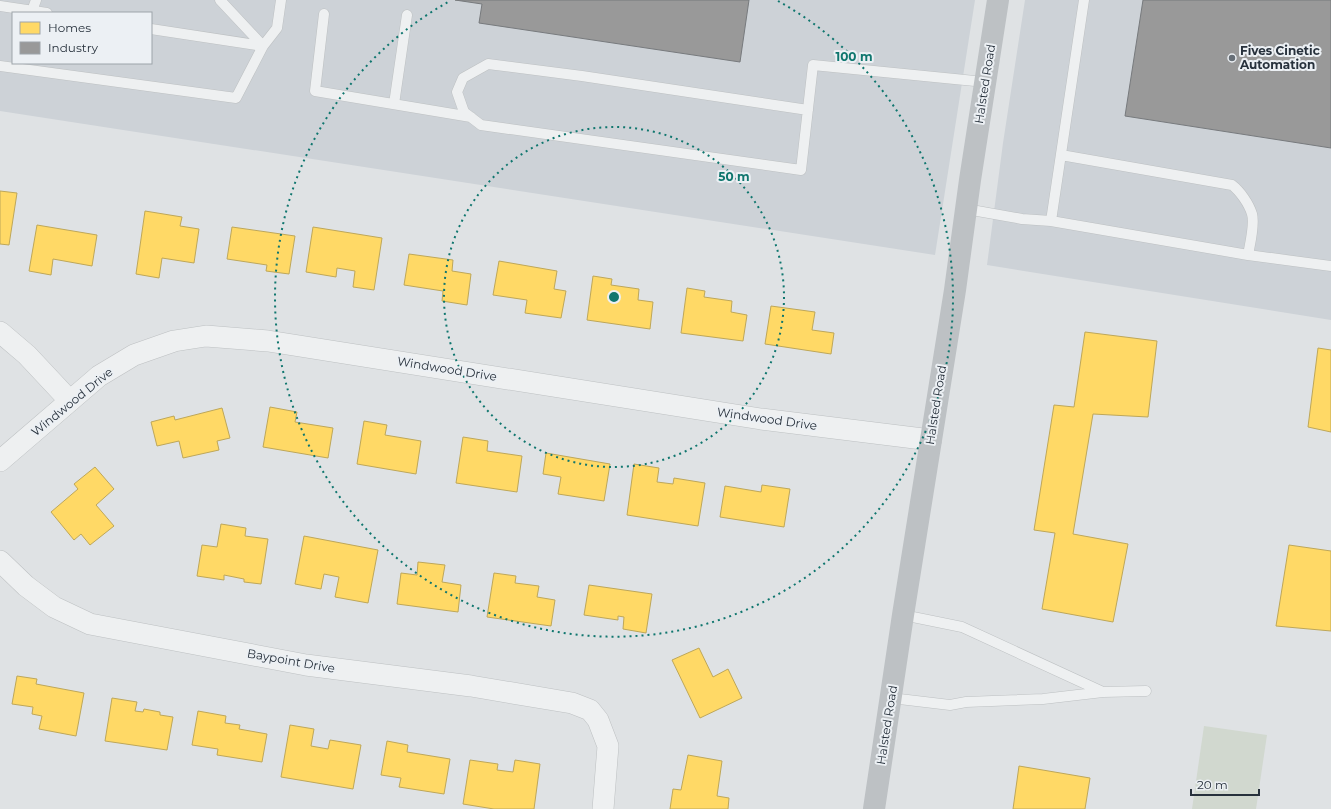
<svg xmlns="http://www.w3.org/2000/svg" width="1331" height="809" font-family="Montserrat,sans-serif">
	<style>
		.built { fill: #cdd2d7; fill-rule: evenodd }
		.green { fill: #d1d8cf }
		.homes { fill: #ffd966; stroke: #bea759 }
		.industry { fill: #999; stroke: #777a7d }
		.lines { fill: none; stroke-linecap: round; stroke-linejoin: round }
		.lane-casing { stroke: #bdc0c2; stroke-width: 11 }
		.street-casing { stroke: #bdc0c2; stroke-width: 22 }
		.lane { stroke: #eef0f1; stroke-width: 10 }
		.street { stroke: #eef0f1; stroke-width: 21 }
		.secondary { stroke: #bdc1c4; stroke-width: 22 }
		.ring { fill: none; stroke: #0f766e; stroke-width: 2; stroke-dasharray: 2 4 }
		.poi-dot { fill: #676f77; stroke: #ecf0f4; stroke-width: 1.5 }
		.labels { text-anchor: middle; stroke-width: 4; stroke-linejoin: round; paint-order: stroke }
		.poi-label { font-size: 12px; font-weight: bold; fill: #27313c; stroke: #ecf0f4; text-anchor: start }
		.street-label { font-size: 12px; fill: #27313c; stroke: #ecf0f4 }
		.centre { fill: #0f766e; stroke: #ecf0f4; stroke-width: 2 }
		.ring-label { font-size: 12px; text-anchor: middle; font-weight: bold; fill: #0f766e; stroke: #ecf0f4; stroke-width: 4; stroke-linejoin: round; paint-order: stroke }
	</style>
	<rect width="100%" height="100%" fill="#dfe2e4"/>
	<path class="built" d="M0,0H975L935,255L0,111ZM13,13H151V63H13Z
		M1025,0H1331V320L987,265L1003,143Z"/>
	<path class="green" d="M1204,726L1267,735L1256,809H1192Z"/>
	<path class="homes" d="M0,191L17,193L9,245L0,244Z
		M145,211L182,217L180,226L199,229L194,263L162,258L159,278L136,274Z
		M37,225L97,235L92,266L53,259L51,275L29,271Z
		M232,227L295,236L289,274L266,271L267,265L227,259Z
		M313,227L382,238L374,290L353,287L355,271L337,268L336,277L306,272Z
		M409,254L453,260L452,271L471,274L467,305L442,301L443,291L404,285Z
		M499,261L557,271L554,289L566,291L561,318L525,313L527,300L493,295Z
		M593,276L612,279L611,285L639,289L638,300L653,302L650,329L587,320Z
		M687,288L705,291L704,297L732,301L731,312L747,315L743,341L681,333Z
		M771,306L815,312L812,330L834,333L831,354L765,344Z
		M1085,332L1157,341L1148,417L1093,414L1073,534L1128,544L1113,622L1042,609L1055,533L1034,530L1054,405L1074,407Z
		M1318,348L1331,350V432L1308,427Z
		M270,407L297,412L295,422L333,428L328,458L263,447Z
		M222,408L230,438L217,441L219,450L183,458L179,441L157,446L151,422L174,416L175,420Z
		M364,421L387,425L385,435L421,441L416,474L357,464Z
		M463,437L488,441L487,451L522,456L517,492L456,483Z
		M546,453L610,464L604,501L558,494L561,477L543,474Z
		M634,464L659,468L657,482L673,484L674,478L705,483L698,526L627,515Z
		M95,467L114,489L96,505L114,526L90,545L81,534L74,540L51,512L78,489L74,484Z
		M762,485L790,489L784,527L720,517L725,486L761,492Z
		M221,524L246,528L245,536L268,539L261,584L244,582V579L224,575V580L197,576L202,545L217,547Z
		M304,536L378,550L368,603L335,597L339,577L324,574L321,589L295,584Z
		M1289,545L1331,551V631L1276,626Z
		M418,562L445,565L442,582L461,585L458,612L397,604L401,573L417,575Z
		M494,573L516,576L515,583L539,586L537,597L555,600L551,626L487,617Z
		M589,585L652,594L646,633L623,629L624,617L618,616V620L584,615Z
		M699,648L713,677L728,669L742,698L700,718L672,660Z
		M17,676L37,679L36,684L84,693L76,736L39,729L42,716L32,714L33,707L12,704Z
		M112,698L137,702L135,711L143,712L144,709L160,712V715L173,717L167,750L105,741Z
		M198,711L226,716L225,723L240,725L239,729L267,734L262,762L217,755L218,749L192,745Z
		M290,725L314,729L311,746L328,749L330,740L361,745L353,789L281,777Z
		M387,741L408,745L407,752L450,759L444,794L399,787L401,778L381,775Z
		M688,755L722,761L717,796L729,798L728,809H670L673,789L681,790Z
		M470,760L498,764L497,770L513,772L515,760L540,764L534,809H494L463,804Z
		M1019,766L1090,778L1085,809H1013Z"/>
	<path class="industry" d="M455,0H749L740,62L479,23L482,4Z
		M1143,0H1331V148L1125,116Z"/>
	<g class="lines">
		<g class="lane-casing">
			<path id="lane" d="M220,0L263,46
				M0,6L47,13
				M32,11L36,0
				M324,14L315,91L471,117
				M151,29L263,46
				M0,66L236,98L263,46L277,28L281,0
				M394,104L407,15
				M808,110L582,76L488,64L463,78L457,92L464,112L481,125L801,170L813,65L985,82
				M1061,155L1232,185C1240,191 1249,204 1252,214C1255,224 1250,244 1248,255
				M966,209L1022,219L1051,221L1084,0
				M1051,221L1248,255L1331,266
				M1103,692L1146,691
				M891,698L950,705L966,702L1043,699L1103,692L962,627L903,615"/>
		</g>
		<g class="street-casing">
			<path id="street" d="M0,332L27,355L70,401
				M0,461L99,376L134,355L174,341L206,336L268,341L761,419L931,440
				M0,561L26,586L54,607L90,624L306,665L471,686L572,703L590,710L598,720L608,746L603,809"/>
		</g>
		<use href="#lane" class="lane"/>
		<use href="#street" class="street"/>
		<path class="secondary" d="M874,809L903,615L955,290L970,180L998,0"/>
	</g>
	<g class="ring">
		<circle cx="614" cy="297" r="170"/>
		<path d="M778 1A339 339 0 1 1 450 1"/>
	</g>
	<circle class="poi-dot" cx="1232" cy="58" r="4"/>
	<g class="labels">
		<g class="poi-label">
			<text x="1240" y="55">Fives Cinetic<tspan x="1240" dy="14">Automation</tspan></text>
		</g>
		<g class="street-label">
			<text transform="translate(985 84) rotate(-81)" y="4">Halsted Road</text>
			<text transform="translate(447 369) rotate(9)" y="4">Windwood Drive</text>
			<text transform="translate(72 402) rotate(-39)" y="4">Windwood Drive</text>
			<text transform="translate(936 405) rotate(-81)" y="4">Halsted Road</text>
			<text transform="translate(767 419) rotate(8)" y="4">Windwood Drive</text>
			<text transform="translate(291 661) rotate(10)" y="4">Baypoint Drive</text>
			<text transform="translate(887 725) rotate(-81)" y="4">Halsted Road</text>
		</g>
	</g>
	<circle cx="614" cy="297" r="6" class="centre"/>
	<g class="ring-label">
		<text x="854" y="61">100 m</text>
		<text x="734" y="181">50 m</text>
	</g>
	<rect x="12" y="12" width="140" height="52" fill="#ecf0f4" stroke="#9da4aa"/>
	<rect x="20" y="22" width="20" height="12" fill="#ffd966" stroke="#9da4aa"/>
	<text x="48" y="32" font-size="12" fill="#27313c">Homes</text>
	<rect x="20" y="42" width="20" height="12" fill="#999999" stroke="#9da4aa"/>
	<text x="48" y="52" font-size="12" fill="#27313c">Industry</text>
	<path d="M1191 789v6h68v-6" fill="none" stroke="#27313c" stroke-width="2"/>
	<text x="1197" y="789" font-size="12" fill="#27313c" stroke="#ecf0f4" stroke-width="3" paint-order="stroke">20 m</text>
</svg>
